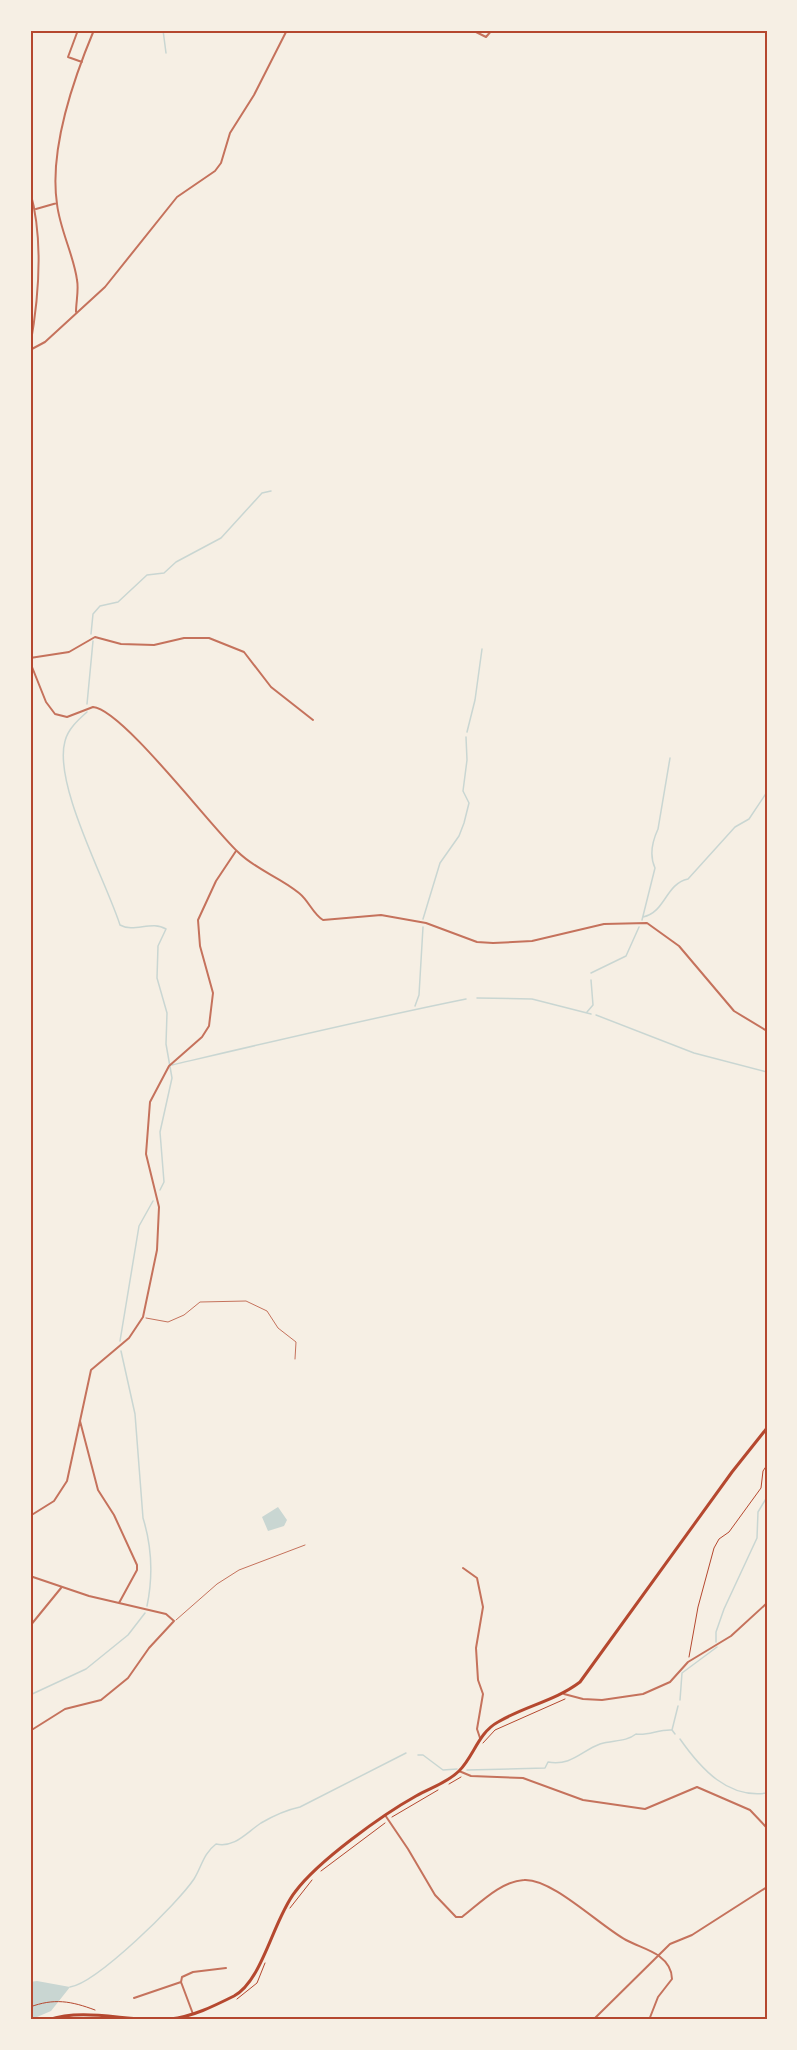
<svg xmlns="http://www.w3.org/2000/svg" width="797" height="2050" font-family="'Golos Text',sans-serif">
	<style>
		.water { fill: #c9d6d2 }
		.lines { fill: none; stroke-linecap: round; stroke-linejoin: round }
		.stream { stroke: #c9d6d2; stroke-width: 1.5 }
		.path { stroke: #b5482f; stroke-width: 1 }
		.service { stroke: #c5725c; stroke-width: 1 }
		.minor { stroke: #c5725c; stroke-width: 2 }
		.secondary { stroke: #b5482f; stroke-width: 3 }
		.neatline { fill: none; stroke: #b5482f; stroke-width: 2 }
	</style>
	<rect width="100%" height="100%" fill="#f6efe4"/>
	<path class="water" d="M278,1507L287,1520L284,1526L268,1531L262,1517Z
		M37,1981L70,1987L51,2011L30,2020V1982Z"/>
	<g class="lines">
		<path class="stream" d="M163,30L166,53
			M91,634L93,614L100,606L118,602L147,575L164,573L176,562L221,538L262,493L271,491
			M87,704L93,641
			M87,712C78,720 68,729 65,741C53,784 106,881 120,925C134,933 152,920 166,929L158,946L157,978L167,1013L166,1044L172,1078L160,1132L164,1182L160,1190
			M467,732L475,700L482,649
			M643,917C666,912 665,884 688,879L735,827L749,819L767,792
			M423,919L440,863L459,836L464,823L469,803L463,791L467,760L466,737
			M642,920L655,868C649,855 652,842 658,829L670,758
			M591,973L626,956L639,927
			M477,998L532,999L591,1014
			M415,1006L419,995L423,927
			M587,1012L593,1005L591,980
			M596,1015L694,1053L767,1072
			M172,1065C270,1042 367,1019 466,999
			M120,1341L139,1226L153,1201
			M121,1351L135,1414L143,1518C152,1547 153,1577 147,1606
			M716,1642V1632L724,1609L757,1538L758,1512L767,1497
			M30,1695L86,1669L128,1635L145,1613
			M680,1700L682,1673L717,1647
			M672,1730L678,1706
			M680,1739C701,1769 728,1799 767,1793
			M418,1755H423L443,1770L457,1769
			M467,1770L545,1768L548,1762C572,1766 581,1751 600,1744C613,1740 626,1742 636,1734C648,1736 659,1729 672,1730L675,1734
			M70,1987C97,1983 178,1903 194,1879C202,1866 203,1854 216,1844C235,1848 246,1833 261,1823C273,1816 286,1810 300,1807L406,1753"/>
		<path class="path" d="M689,1657L698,1607L714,1548L719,1539L729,1532L761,1488L763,1471L767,1465
			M483,1743L495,1730L565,1699
			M449,1784L461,1777
			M392,1817L438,1790
			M321,1871L385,1823
			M290,1908L312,1880
			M237,1999L257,1983L265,1963
			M30,2007C54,1998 71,2001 95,2010"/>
		<path class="service" d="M146,1318L168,1322L184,1315L200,1302L246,1301L267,1311L278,1328L296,1342L295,1359
			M176,1620L217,1584L239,1570L305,1545"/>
		<path class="minor" d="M78,30L68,57L82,62
			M472,30L486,37L492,30
			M30,191C44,240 39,297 30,347
			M36,209L57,203
			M76,312C76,302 79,290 77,280C74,256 60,230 57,204C49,150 73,80 94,30
			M30,350L45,342L105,287L177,197L215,171L221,163L230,133L254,95L287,30
			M30,658L69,652L95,637L121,644L154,645L184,638H209L244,652L271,687L313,720
			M30,662L46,702L55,714L67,717L93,707C122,709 211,827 238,852C256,870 280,877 299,893C309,901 313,914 323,920L381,915L426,923L477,942L493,943L532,941L604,924L647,923L679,946L734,1011L767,1031
			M30,1516L54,1501L67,1481L91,1370L129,1338L143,1317L157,1250L159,1207L146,1154L150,1102L169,1066L202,1037L209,1026L213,993L200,946L198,920L216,881L236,851
			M463,1568L477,1578L483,1607L476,1648L478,1680L483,1694L477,1729L480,1738
			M30,1576L89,1596L119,1603
			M30,1626L61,1588
			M564,1694L583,1699L602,1700L643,1694L670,1682L688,1662L731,1636L767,1603
			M30,1731L65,1709L101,1700L128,1678L149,1648L174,1621L166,1614L119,1603L137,1570V1565L114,1515L98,1490L80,1421
			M459,1771L471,1776L523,1778L583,1800L645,1809L697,1787L750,1810L767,1828
			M385,1815L408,1849L435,1895L456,1917H462C479,1904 501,1881 524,1880C552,1878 600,1926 626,1940C637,1946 649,1949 659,1956C667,1962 672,1969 672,1979L658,1997L649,2020
			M181,1982L193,2014
			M134,1998L181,1982L182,1977L193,1972L226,1968
			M593,2020L670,1944L692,1935L767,1887"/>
		<path class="secondary" d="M48,2020C87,2007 129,2023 170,2019C192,2017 214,2006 234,1996C263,1980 273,1920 295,1892C318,1861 382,1815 416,1796C430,1788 447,1783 459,1771C474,1756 478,1733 498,1722C525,1706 555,1701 580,1682L732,1472L767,1428"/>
	</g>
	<rect width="797" height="2050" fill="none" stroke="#f6efe4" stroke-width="63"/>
	<rect x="32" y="32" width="734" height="1986" class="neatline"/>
</svg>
